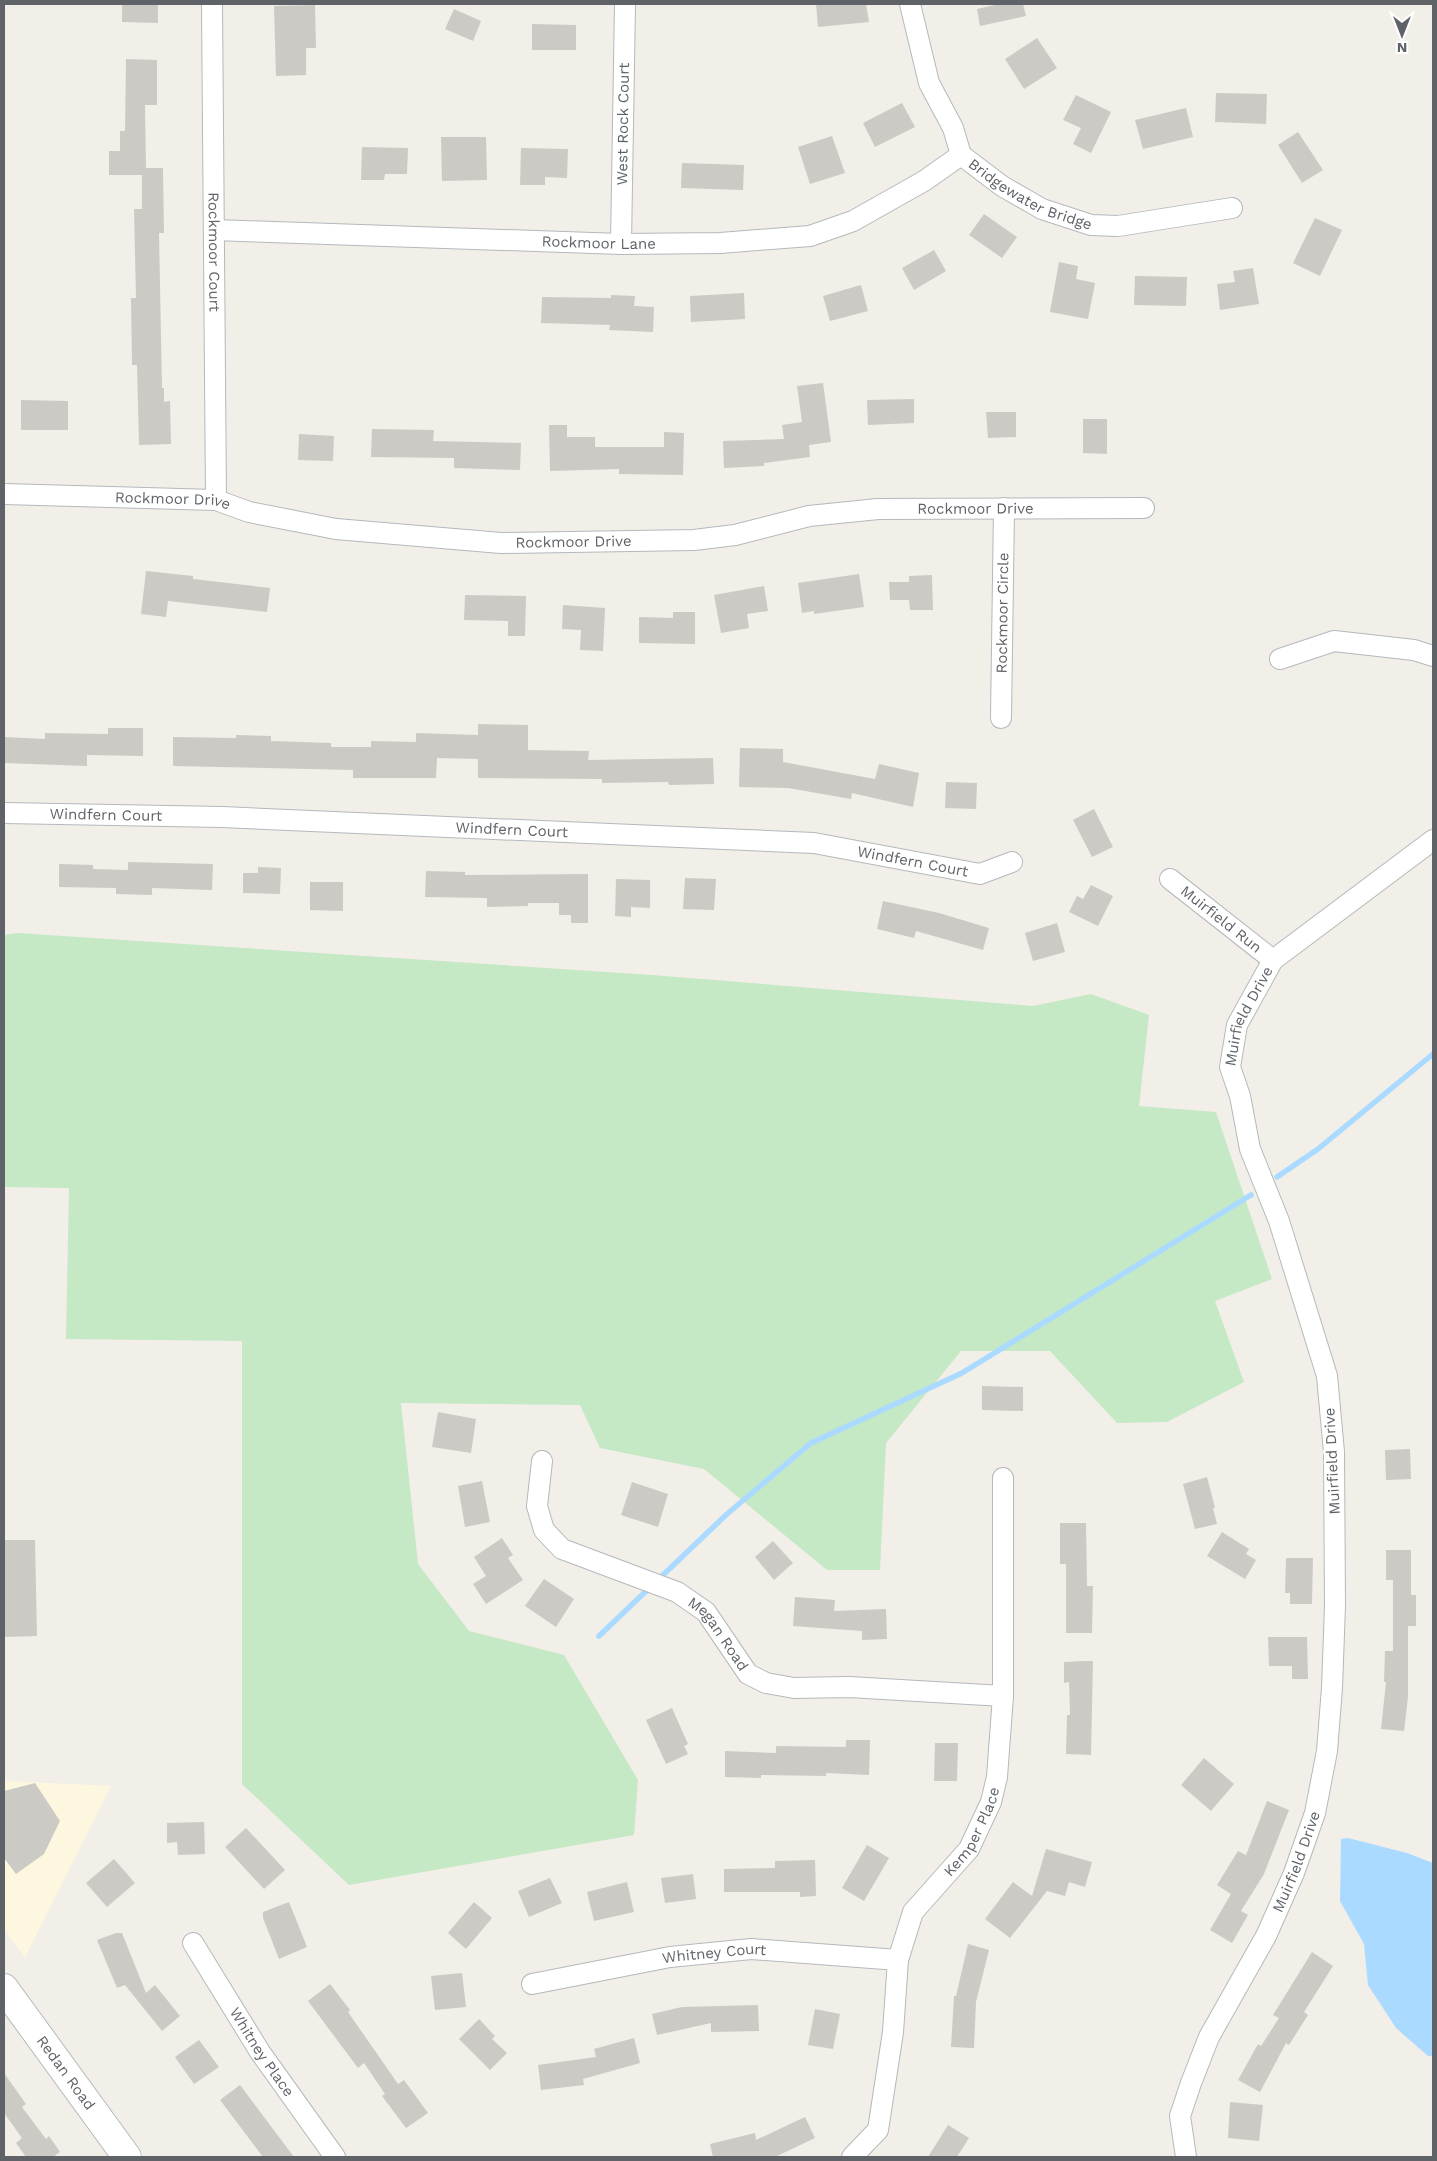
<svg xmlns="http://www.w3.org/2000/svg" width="1437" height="2161" font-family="'Work Sans',sans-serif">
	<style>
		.commercial { fill: #fef7e0 }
		.green { fill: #c5e8c5 }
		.water { fill: #aadaff }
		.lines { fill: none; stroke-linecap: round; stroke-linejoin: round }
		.stream { stroke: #aadaff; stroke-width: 5.5 }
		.building { fill: #cccac5 }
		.street-casing { stroke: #b5b8bc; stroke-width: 22 }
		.secondary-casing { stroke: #b6babf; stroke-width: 30 }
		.street { stroke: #fff; stroke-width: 20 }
		.secondary { stroke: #fff; stroke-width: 28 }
		.labels { text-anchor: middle; stroke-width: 5; stroke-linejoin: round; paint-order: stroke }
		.street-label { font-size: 15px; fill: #5f6368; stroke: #fff }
	</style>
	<rect width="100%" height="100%" fill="#f1efe8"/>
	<path class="commercial" d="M4,1781L111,1786L25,1957L4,1929Z"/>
	<path class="green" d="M18,933L652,975L1033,1006L1091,994L1149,1015L1139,1106L1216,1112L1272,1279L1215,1301L1244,1382L1167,1422L1117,1423L1050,1351H961L886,1443L880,1570H827L704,1469L600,1448L580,1405L401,1403L418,1564L469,1631L564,1655L638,1780L634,1835L349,1885L242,1784V1341L66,1339L69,1188L4,1187V935Z"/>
	<path class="water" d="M1348,1838L1407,1853L1433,1863V2056H1428L1396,2028L1368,1985L1364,1944L1340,1901L1341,1839Z"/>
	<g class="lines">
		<path class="stream" d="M1277,1177L1318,1149L1433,1054
			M599,1636L727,1514L811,1443L962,1373L1251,1195"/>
	</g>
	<path class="building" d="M122,4H158V23L122,22Z
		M816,4H866L869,22L818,27Z
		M999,4H1023L1026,16L980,26L977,9Z
		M315,5L316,48H306V75L276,76L274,6Z
		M454,9L481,21L473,41L445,29Z
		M532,24L576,25V50H532Z
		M1037,38L1057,68L1024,89L1005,59Z
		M126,59L157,60V105H145L146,168H163L164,233H159L162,388H164V402L170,401L171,444L139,445L137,365H132L131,298H136L134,209H142V175H109V151H120V131H125Z
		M1216,93L1267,94L1266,124L1215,122Z
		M1076,95L1111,112L1091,153L1073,144L1081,128L1063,120Z
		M902,103L915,127L875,147L863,123Z
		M1186,108L1193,137L1143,149L1135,120Z
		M1298,132L1323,170L1302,183L1278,145Z
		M832,136L845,173L810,184L798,147Z
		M441,137H486L487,180L442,181Z
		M362,147L408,148L407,174H385L384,180H361Z
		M521,148L568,149L567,178L545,177V185H520Z
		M682,163L744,165L743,190L681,188Z
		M984,214L1017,237L1002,258L969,235Z
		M1315,218L1342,230L1320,276L1293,263Z
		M934,250L946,271L914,290L902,268Z
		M1059,262L1078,266L1076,279L1095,283L1088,319L1050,312Z
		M1253,268L1259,304L1220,310L1217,284L1235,282L1233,271Z
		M1135,276L1187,277L1186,306L1134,305Z
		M861,285L868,311L830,321L823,296Z
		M744,293L745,319L691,322L690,296Z
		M611,295L635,296L634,306L654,307L653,332L609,330L610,325L541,323L542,297L611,298Z
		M823,383L831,442L809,445L810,457L764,463V466L724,468L723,441L784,439L782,425L802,422L797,386Z
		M914,399V423L868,425L867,400Z
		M21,400L68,401V430H21Z
		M986,412H1016V437L988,438Z
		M1083,419H1107V454L1083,453Z
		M549,425H567V437H595V447H664V432L684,433L683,475L619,474V469L550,471Z
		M372,429L434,430L433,441L521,443L520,470L454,468V458L371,457Z
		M299,434L334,436L333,461L298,460Z
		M146,571L193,576V579L270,588L267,612L168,601L166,617L141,614Z
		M859,574L864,607L814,614V611L802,613L798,583Z
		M932,575L933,610H910L909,600H890L889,582H909V576Z
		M764,586L768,611L747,614L749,628L721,633L714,595Z
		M465,595L526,596L525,636H508V621L464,620Z
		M563,605L605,608L603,651L580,650L581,630L562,629Z
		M673,612H695V644L639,643V617L673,618Z
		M478,724L528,725V750L589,751L588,760L713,758L714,784L669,785L668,782L602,783V779L478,778V759L437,758L436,778H353V770L173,766V737L236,738V735L271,736V741L331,743V747H371V741L416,742V733L478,735Z
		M108,728H143V756L87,755V766L4,763V737L45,739V733L108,734Z
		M740,748L783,749V762L875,779L879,764L919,773L913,807L852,793L851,799L788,788L739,787Z
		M946,782L977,783L976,809L945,808Z
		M1094,809L1113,847L1092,857L1073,820Z
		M128,862L213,864L212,890L152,888V895L116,894V888L59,887V864L93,865V869L128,870Z
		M258,867L281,868L280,894L243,893V873H258Z
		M426,871L465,872V875L588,874V923H571V915H559V903H528V906L487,907V898L425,897Z
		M685,878L716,879L714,910L683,909Z
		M616,879L650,880V908L631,907V917L615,916Z
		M310,882H343V911L310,910Z
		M1091,885L1113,896L1098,926L1069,912L1077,896L1083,899Z
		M883,901L939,913L989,928L983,950L916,931L914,938L877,929Z
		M1057,923L1065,952L1033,961L1025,933Z
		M982,1386L1023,1387V1411L982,1410Z
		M438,1412L476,1419L471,1453L432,1447Z
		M1410,1449L1411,1479L1386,1480L1385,1450Z
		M1207,1477L1215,1508H1213L1217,1524L1195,1529L1183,1484Z
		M482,1481L490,1522L465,1527L458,1486Z
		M632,1482L668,1494L658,1527L621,1515Z
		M1060,1523H1086L1087,1586H1093L1092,1633H1066V1564H1060Z
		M1222,1532L1249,1549L1246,1554L1256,1560L1245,1579L1207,1556Z
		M502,1538L513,1555L508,1558L523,1580L486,1604L473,1584L486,1576L474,1557Z
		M4,1540H35L37,1636L4,1637Z
		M773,1541L793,1563L774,1580L755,1557Z
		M1386,1550H1411V1595H1416V1626H1408V1697L1404,1731L1381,1729L1386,1682H1384L1385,1651H1393V1580H1386Z
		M1286,1558H1313L1312,1604H1290V1593H1285Z
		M544,1579L574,1599L556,1627L525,1606Z
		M795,1597L835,1600L834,1611L886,1609L887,1639L862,1640V1631L793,1626Z
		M1268,1637H1307L1308,1679H1292V1666H1269Z
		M1085,1661H1093L1091,1755L1066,1754L1067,1715H1070L1069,1682L1064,1683V1662Z
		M672,1708L688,1744L684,1746L688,1754L666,1764L646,1720Z
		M846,1740H870L869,1775L826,1773V1776L761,1775V1778L725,1777V1751L776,1753V1746L846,1747Z
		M935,1743H958L957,1781H934Z
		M1204,1758L1234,1784L1211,1811L1181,1785Z
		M35,1783L60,1821L44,1854L16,1874L4,1858V1791Z
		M1267,1801L1289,1810L1264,1874L1241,1911L1248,1915L1232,1943L1210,1930L1231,1894L1217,1885L1238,1851L1246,1855Z
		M204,1822L205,1854L178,1855L177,1842L167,1843V1823Z
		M246,1828L285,1870L264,1889L225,1847Z
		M867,1845L889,1858L864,1901L842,1888Z
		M1046,1849L1092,1862L1085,1887L1069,1882L1065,1896L1047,1891L1010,1938L985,1919L1013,1882L1032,1896Z
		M114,1859L135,1883L107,1907L86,1883Z
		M815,1860L816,1896L800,1897V1892H724V1869L775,1868V1861Z
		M693,1874L696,1899L665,1903L661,1878Z
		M550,1878L562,1903L529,1917L518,1891Z
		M627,1882L634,1912L594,1921L587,1892Z
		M289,1902L307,1947L279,1959L263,1918V1912Z
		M474,1902L492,1918L466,1949L448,1933Z
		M116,1933H122L146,1993L155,1985L180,2016L162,2031L125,1985L117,1988L97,1940Z
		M968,1944L989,1950L976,2002L974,2048L951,2047L954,1996H956Z
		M1312,1952L1333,1966L1304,2012L1308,2015L1289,2045L1286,2043L1260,2092L1238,2080L1258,2044L1261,2046L1279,2018L1273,2015Z
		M462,1973L466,2007L435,2010L431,1976Z
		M330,1984L350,2010L348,2012L398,2084L404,2080L428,2113L406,2128L382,2096L385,2094L364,2063L358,2068L308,2001Z
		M758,2005L759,2031L711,2032V2023L657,2035L652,2014L682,2007Z
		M815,2009L840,2014L833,2049L808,2045Z
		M479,2019L495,2036L492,2039L507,2053L490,2070L459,2039Z
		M634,2038L640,2063L583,2079L584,2085L541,2090L538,2065L596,2057L594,2049Z
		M199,2040L219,2067L194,2084L175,2057Z
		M4,2073L26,2104L22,2107L46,2139L49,2136L60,2152L53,2157H26L16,2143L22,2138L4,2113Z
		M240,2085L294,2157H263L220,2100Z
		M1230,2102L1263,2105L1259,2141L1228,2138Z
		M805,2117L815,2138L775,2157H713L710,2144L755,2133L756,2140Z
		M948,2125L969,2138L957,2157H928Z"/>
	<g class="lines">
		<g class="street-casing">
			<g id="street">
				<path id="s1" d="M212,4L216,500"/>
				<path id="s2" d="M910,4L929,83L953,128L961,155L1002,186L1042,209L1091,225L1118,226L1232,208"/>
				<path id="s3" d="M214,230L621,244L720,243L810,236L853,221L924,181L961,155"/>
				<path id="s4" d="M621,244L625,4"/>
				<path id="s5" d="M4,494L216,500L249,512L336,529L501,543L694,540L735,535L809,516L878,509L1144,508"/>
				<path d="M1280,659L1334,641L1414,650L1433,656"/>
				<path id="s6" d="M1001,718L1004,508"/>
				<path id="s7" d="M4,813L222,817L814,843L980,874L1012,862"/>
				<path id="s8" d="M1170,879L1273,960"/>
				<path id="s9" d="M542,1461L537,1506L544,1530L562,1549L677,1592L706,1612L748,1674L766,1683L794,1688L849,1687L1003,1696"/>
				<path id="s10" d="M193,1943L260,2052L335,2157"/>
				<path id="s11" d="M532,1984L670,1957L751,1949L898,1960"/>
				<path id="s12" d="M852,2157L878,2130L893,2032L898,1960L913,1912L969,1849L991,1802L997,1777L1003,1696V1478"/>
				<path id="s13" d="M1186,2157L1180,2116L1191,2083L1209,2037L1266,1936L1294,1873L1315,1813L1327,1751L1332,1688L1335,1606L1334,1452L1327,1376L1279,1221L1250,1149L1240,1096L1230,1067L1237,1025L1273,960L1433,840"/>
			</g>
		</g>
		<g class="secondary-casing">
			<g id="secondary">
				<path id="s14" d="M4,1988L127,2157"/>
			</g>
		</g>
		<use href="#street" class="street"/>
		<use href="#secondary" class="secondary"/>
	</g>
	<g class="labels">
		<g class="street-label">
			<text dy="5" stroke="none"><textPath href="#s4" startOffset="120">West Rock Court</textPath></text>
			<text dy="5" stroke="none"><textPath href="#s2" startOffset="241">Bridgewater Bridge</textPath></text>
			<text dy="5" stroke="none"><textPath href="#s3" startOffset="385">Rockmoor Lane</textPath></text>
			<text dy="5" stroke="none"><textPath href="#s1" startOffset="248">Rockmoor Court</textPath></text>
			<text dy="5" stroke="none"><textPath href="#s5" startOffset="169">Rockmoor Drive</textPath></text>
			<text dy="5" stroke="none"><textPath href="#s5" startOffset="979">Rockmoor Drive</textPath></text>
			<text dy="5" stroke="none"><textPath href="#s5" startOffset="574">Rockmoor Drive</textPath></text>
			<text dy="5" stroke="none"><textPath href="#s6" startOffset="105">Rockmoor Circle</textPath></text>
			<text dy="5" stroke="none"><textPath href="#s7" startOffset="102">Windfern Court</textPath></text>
			<text dy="5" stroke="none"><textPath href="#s7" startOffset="508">Windfern Court</textPath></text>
			<text dy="5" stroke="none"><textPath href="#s7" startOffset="911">Windfern Court</textPath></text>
			<text dy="5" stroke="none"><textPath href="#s8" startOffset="65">Muirfield Run</textPath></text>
			<text dy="5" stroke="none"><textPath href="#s13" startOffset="1192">Muirfield Drive</textPath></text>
			<text transform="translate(1332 1461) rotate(-93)" y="5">Muirfield Drive</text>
			<text dy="5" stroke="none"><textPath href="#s9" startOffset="279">Megan Road</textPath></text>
			<text dy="5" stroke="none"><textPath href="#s12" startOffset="360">Kemper Place</textPath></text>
			<text dy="5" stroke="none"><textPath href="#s13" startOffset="322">Muirfield Drive</textPath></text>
			<text dy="5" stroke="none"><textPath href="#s11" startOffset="185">Whitney Court</textPath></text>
			<text dy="5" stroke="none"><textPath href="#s10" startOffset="129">Whitney Place</textPath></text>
			<text dy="5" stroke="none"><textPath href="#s14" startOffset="105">Redan Road</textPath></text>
		</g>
	</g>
	<rect width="1437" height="2161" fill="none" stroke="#5f6368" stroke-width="10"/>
	<g transform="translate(1402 35) rotate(180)" stroke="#ffffff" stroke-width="4" paint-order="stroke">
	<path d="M0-4L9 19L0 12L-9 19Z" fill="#5f6368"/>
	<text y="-8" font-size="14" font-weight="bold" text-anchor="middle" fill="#5f6368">N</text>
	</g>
</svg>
